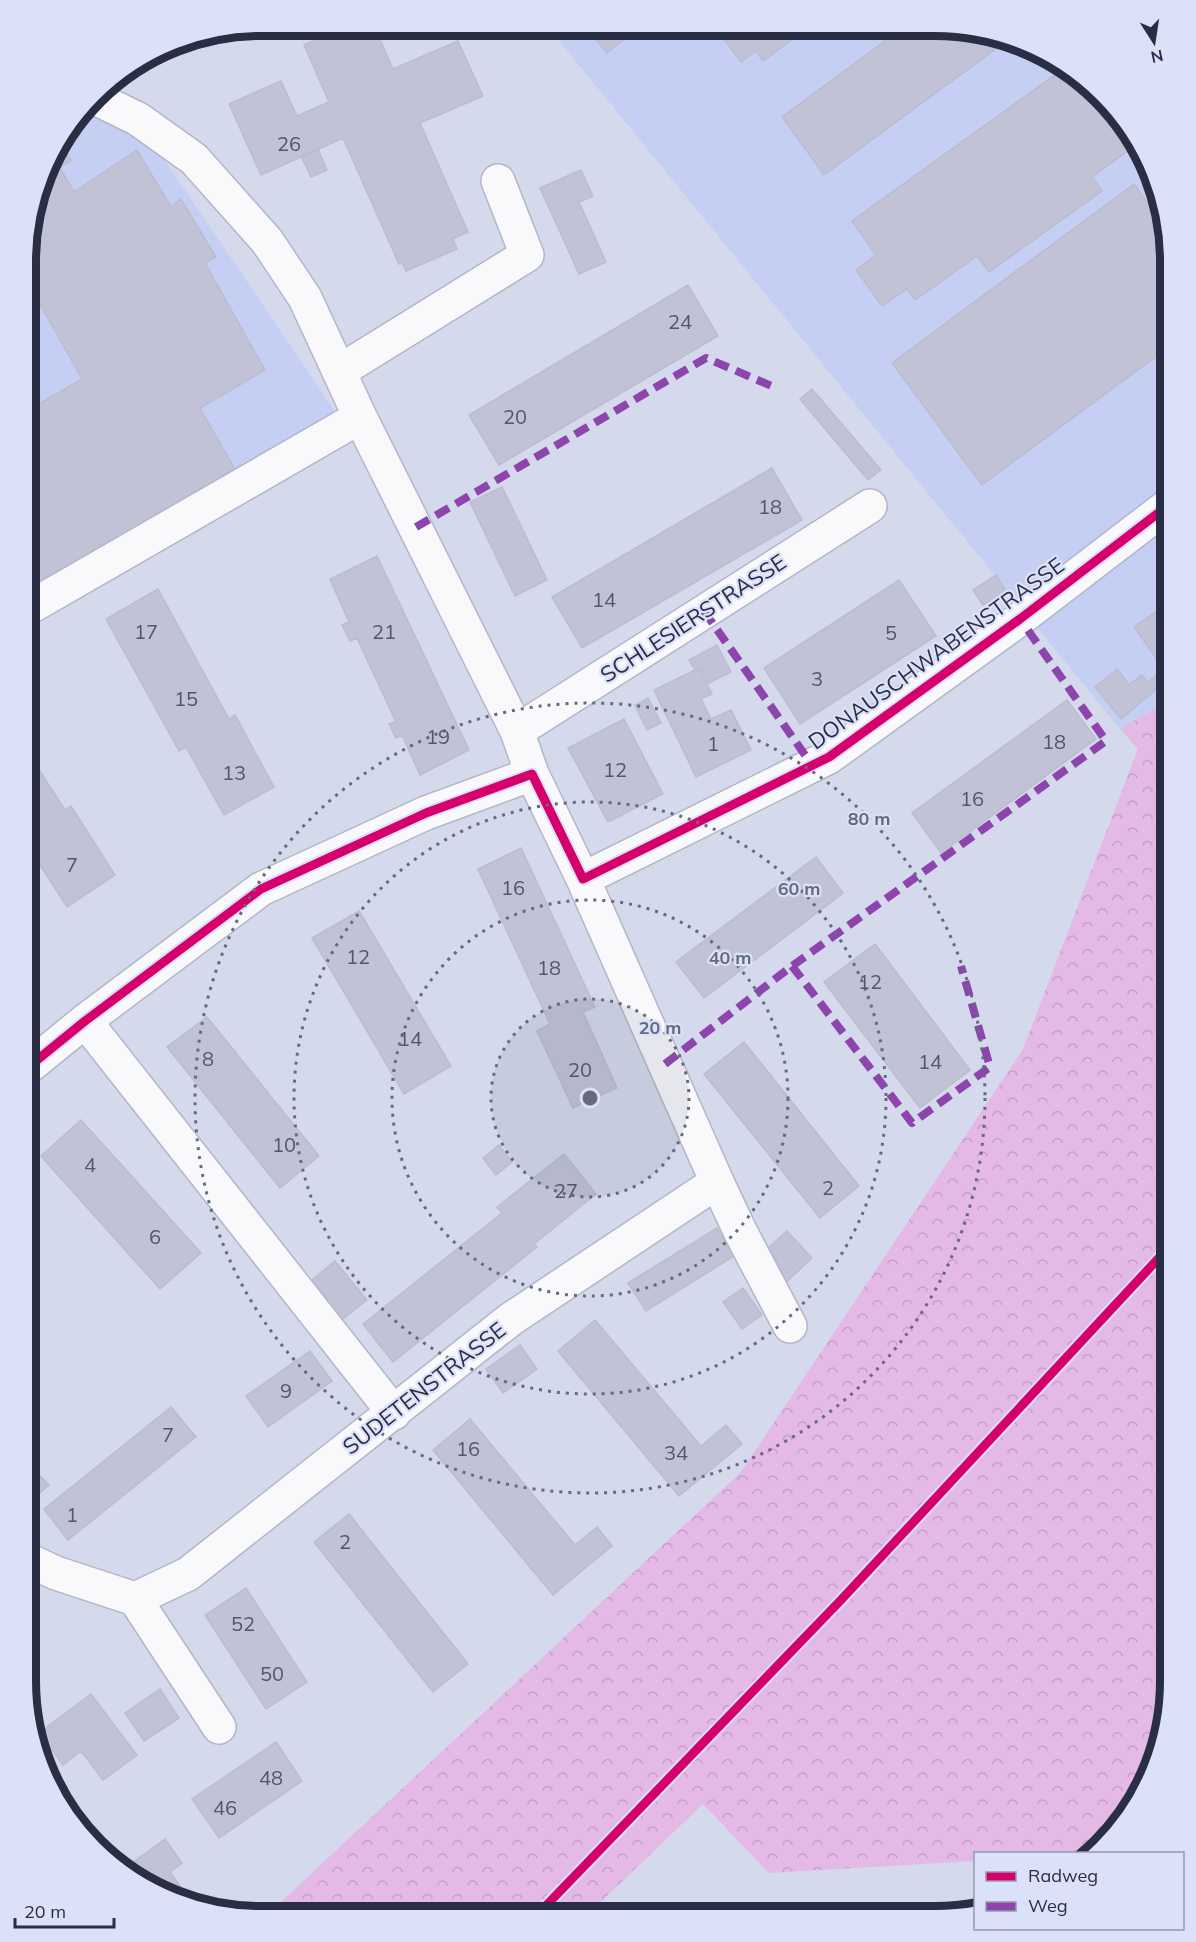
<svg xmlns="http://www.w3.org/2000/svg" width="1196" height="1942" font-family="Mulish,sans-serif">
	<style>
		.built { fill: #c5cef3 }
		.forest { fill: url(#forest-crowns) }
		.building { fill: #c1c2d6; stroke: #bcbccf; stroke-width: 1.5 }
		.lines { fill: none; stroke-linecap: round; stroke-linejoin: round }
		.minor-casing { stroke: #b1b6c9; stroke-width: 36 }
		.minor { stroke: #f9f9fc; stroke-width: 33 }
		.quiet { stroke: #8e44ad; stroke-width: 8; stroke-dasharray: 15 8; stroke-linecap: butt }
		.cycleway-casing { stroke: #dae1f8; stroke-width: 13 }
		.cycleway { stroke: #d6006c; stroke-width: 9 }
		.ring { fill: none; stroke: #656a7f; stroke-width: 3; stroke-dasharray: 3 6 }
		.labels { text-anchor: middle; stroke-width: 4.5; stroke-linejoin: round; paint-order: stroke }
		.number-label { font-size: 20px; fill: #52556b }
		.street-label { font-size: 22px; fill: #292e44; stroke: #dae1f8 }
		.rim { fill: none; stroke: #292e44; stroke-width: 8 }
		.centre { fill: #656a7f; stroke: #dae1f8; stroke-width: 3 }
		.ring-label { font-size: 18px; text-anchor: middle; font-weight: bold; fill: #656a7f; stroke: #dae1f8; stroke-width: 4.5; stroke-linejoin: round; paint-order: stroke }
	</style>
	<defs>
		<pattern id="forest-crowns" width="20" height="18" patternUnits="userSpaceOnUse" patternTransform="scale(1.5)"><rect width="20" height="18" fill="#e4b9e6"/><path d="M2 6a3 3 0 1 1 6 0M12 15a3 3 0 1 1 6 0" fill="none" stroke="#c49fc6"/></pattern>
	</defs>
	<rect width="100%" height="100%" fill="#d4d9ec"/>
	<path class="built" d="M547,26L966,28L1026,44L1079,74L1122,118L1153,171L1170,261V700L1120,729Z
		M111,81L353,438L27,625V230L50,156L105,84Z"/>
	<path class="forest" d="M1170,700V1697L1153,1771L1122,1824L1093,1853L976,1854L975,1861L769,1873L703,1804L586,1916L267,1915L741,1472L1023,1049L1138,749L1120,729Z"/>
	<path class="building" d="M347,26H374L393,69L458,41L483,96L420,123L468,232L453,239L457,249L406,271L402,263L399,264L343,138L261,175L229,104L281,81L297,116L329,102L304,45Z
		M585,26L632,27L635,30L607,53Z
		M715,27H798L802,32L763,61L756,51L741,62Z
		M904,27L966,28L1009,39L824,175L782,117Z
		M1066,67L1070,69L1084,88L1081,90L1090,102L1099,95L1113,108L1137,144L1092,177L1102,191L989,272L977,256L915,300L907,289L882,306L856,270L876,255L852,221Z
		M60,143L71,160L60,168L74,192L137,150L171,207L181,199L216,257L205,263L265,370L200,408L237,473L27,592V411L82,379L27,281V230L50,156Z
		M318,149L327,170L311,177L301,156Z
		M581,170L593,196L579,202L606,262L579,274L540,188Z
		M1134,184L1152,209L1159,203L1170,261V346L982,485L892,363Z
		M688,285L718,336L499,465L469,415Z
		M812,389L881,470L868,480L800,399Z
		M772,468L802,520L582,648L552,597Z
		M502,487L547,580L515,596L470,502Z
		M377,556L469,750L420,775L402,735L396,738L389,724L396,722L357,638L350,641L342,625L349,622L330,579Z
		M996,575L1006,591L983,605L973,590Z
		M899,580L936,636L800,724L764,668Z
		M158,589L229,719L235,715L274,787L224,815L186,747L179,751L106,619Z
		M1170,602V658L1161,665L1134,627Z
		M717,645L731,672L707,684L699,668L695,670L689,660Z
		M699,668L712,694L701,699L711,719L731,710L751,750L696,777L654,690Z
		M1117,669L1129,685L1142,675L1148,682L1157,674L1164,683L1121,719L1095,687Z
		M648,698L661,723L647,730L635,705Z
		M1067,700L1096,739L941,853L912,813Z
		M624,719L663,794L608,822L568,748Z
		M27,751L65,810L71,806L115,875L67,907L27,845Z
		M521,848L595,1007L583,1012L617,1088L573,1108L537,1031L550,1024L478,869Z
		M816,857L843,893L704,998L676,962Z
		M359,911L451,1066L404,1094L312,938Z
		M875,944L970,1070L920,1108L824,982Z
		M207,1017L319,1156L280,1188L167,1047Z
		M744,1042L859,1186L820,1218L704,1074Z
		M81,1120L201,1253L160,1289L41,1156Z
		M499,1145L512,1162L496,1175L483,1158Z
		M564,1154L596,1194L534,1244L537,1247L393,1362L363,1324L502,1213L497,1207Z
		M717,1228L734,1256L646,1311L628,1283Z
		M787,1231L812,1258L784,1284L764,1252Z
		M335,1261L367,1300L338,1323L307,1284Z
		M743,1288L762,1315L742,1329L723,1302Z
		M595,1320L701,1446L726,1425L742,1444L679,1496L558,1351Z
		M520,1345L537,1369L503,1393L486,1369Z
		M310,1351L332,1381L268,1427L246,1396Z
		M171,1407L196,1437L68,1540L44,1509Z
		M470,1419L575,1545L597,1527L612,1546L553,1595L433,1450Z
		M29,1464L49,1485L30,1502L38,1510L26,1522V1467Z
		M349,1514L468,1664L433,1692L314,1542Z
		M246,1588L307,1682L266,1709L205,1615Z
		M26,1661L37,1677L26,1685Z
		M160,1689L179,1718L144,1741L125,1713Z
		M91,1694L137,1755L103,1780L81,1751L63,1765L39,1733Z
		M276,1742L302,1781L219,1838L192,1799Z
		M165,1839L182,1863L170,1872L193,1904L170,1898L138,1880L128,1866Z"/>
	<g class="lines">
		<g class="minor-casing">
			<path id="minor" d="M95,98L138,119L194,159L267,241L305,298L360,417L517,731L532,774L583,879L717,1182L741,1233L790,1326
				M340,371L527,255L498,181
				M27,609L360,417
				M517,731L870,506
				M583,879L829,757L1020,619L1170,504
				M85,1021L394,1413
				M26,1069L85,1021L261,889L426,813L532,774
				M26,1559L56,1573L135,1599L219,1727
				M135,1599L188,1574L511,1319L717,1182"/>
		</g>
		<use href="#minor" class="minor"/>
		<path class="quiet" d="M416,527L706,358L774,387
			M704,611L812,765
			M792,966L912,1123L990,1067L961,966
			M665,1064L792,966L1106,741L1020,619"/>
		<g class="cycleway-casing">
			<path id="cycleway" d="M26,1069L85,1021L261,889L426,813L532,774L583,879L829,757L1020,619L1170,504
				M537,1915L840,1601L1170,1246"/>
		</g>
		<use href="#cycleway" class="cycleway"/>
	</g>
	<circle cx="590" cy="1098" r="99" fill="#656a7f" fill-opacity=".12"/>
	<g class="ring">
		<circle cx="590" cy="1098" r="99"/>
		<circle cx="590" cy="1098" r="198"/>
		<circle cx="590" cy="1098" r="296"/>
		<circle cx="590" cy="1098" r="395"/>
	</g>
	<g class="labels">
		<g class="number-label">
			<text x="289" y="151">26</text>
			<text x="680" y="329">24</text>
			<text x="515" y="424">20</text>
			<text x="770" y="514">18</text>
			<text x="604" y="607">14</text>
			<text x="146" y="639">17</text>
			<text x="384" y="639">21</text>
			<text x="891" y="640">5</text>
			<text x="817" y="686">3</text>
			<text x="186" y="706">15</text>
			<text x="438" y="744">19</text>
			<text x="1054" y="749">18</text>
			<text x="713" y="751">1</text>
			<text x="615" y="777">12</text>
			<text x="234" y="780">13</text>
			<text x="972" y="806">16</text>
			<text x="72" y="872">7</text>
			<text x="513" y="895">16</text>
			<text x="358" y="964">12</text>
			<text x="549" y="975">18</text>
			<text x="870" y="989">12</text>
			<text x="410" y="1046">14</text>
			<text x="208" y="1066">8</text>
			<text x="930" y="1069">14</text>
			<text x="580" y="1077">20</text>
			<text x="284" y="1152">10</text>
			<text x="90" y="1172">4</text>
			<text x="828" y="1195">2</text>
			<text x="566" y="1198">27</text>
			<text x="155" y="1244">6</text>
			<text x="286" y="1398">9</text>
			<text x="168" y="1442">7</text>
			<text x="468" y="1456">16</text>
			<text x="676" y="1460">34</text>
			<text x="72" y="1522">1</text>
			<text x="345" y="1549">2</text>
			<text x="243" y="1631">52</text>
			<text x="272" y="1681">50</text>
			<text x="271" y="1785">48</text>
			<text x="225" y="1815">46</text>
		</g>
		<g class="street-label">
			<text transform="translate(693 618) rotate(-33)" y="8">SCHLESIERSTRASSE</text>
			<text transform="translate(936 653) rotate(-36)" y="8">DONAUSCHWABENSTRASSE</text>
			<text transform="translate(424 1388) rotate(-38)" y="8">SUDETENSTRASSE</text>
		</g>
	</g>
	<path d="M0 0H1196V1942H0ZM261 36H935A225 225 0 0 1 1160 261V1681A225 225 0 0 1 935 1906H261A225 225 0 0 1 36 1681V261A225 225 0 0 1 261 36Z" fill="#dae1f8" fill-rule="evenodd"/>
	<path class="rim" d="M261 36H935A225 225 0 0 1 1160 261V1681A225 225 0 0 1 935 1906H261A225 225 0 0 1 36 1681V261A225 225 0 0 1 261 36Z"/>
	<circle cx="590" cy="1098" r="9" class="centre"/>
	<g class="ring-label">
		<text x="869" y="825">80 m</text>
		<text x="799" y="895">60 m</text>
		<text x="730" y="964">40 m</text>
		<text x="660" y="1034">20 m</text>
	</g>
	<rect x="974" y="1852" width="210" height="78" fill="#dae1f8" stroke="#9399b0" stroke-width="1.5"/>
	<rect x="986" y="1872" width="30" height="9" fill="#d6006c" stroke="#9399b0" stroke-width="1.5"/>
	<text x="1028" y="1882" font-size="18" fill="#292e44">Radweg</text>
	<rect x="986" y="1902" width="30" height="9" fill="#8e44ad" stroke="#9399b0" stroke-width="1.5"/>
	<text x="1028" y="1912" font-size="18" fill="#292e44">Weg</text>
	<g transform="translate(1154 42) rotate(168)" stroke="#dae1f8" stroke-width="4.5" paint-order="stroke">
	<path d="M0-4.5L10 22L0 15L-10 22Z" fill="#292e44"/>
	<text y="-9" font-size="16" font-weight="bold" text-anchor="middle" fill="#292e44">N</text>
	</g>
	<path d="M15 1918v9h99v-9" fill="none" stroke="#292e44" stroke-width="3"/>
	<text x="24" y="1918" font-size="18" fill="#292e44" stroke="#dae1f8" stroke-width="4.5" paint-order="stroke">20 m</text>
</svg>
